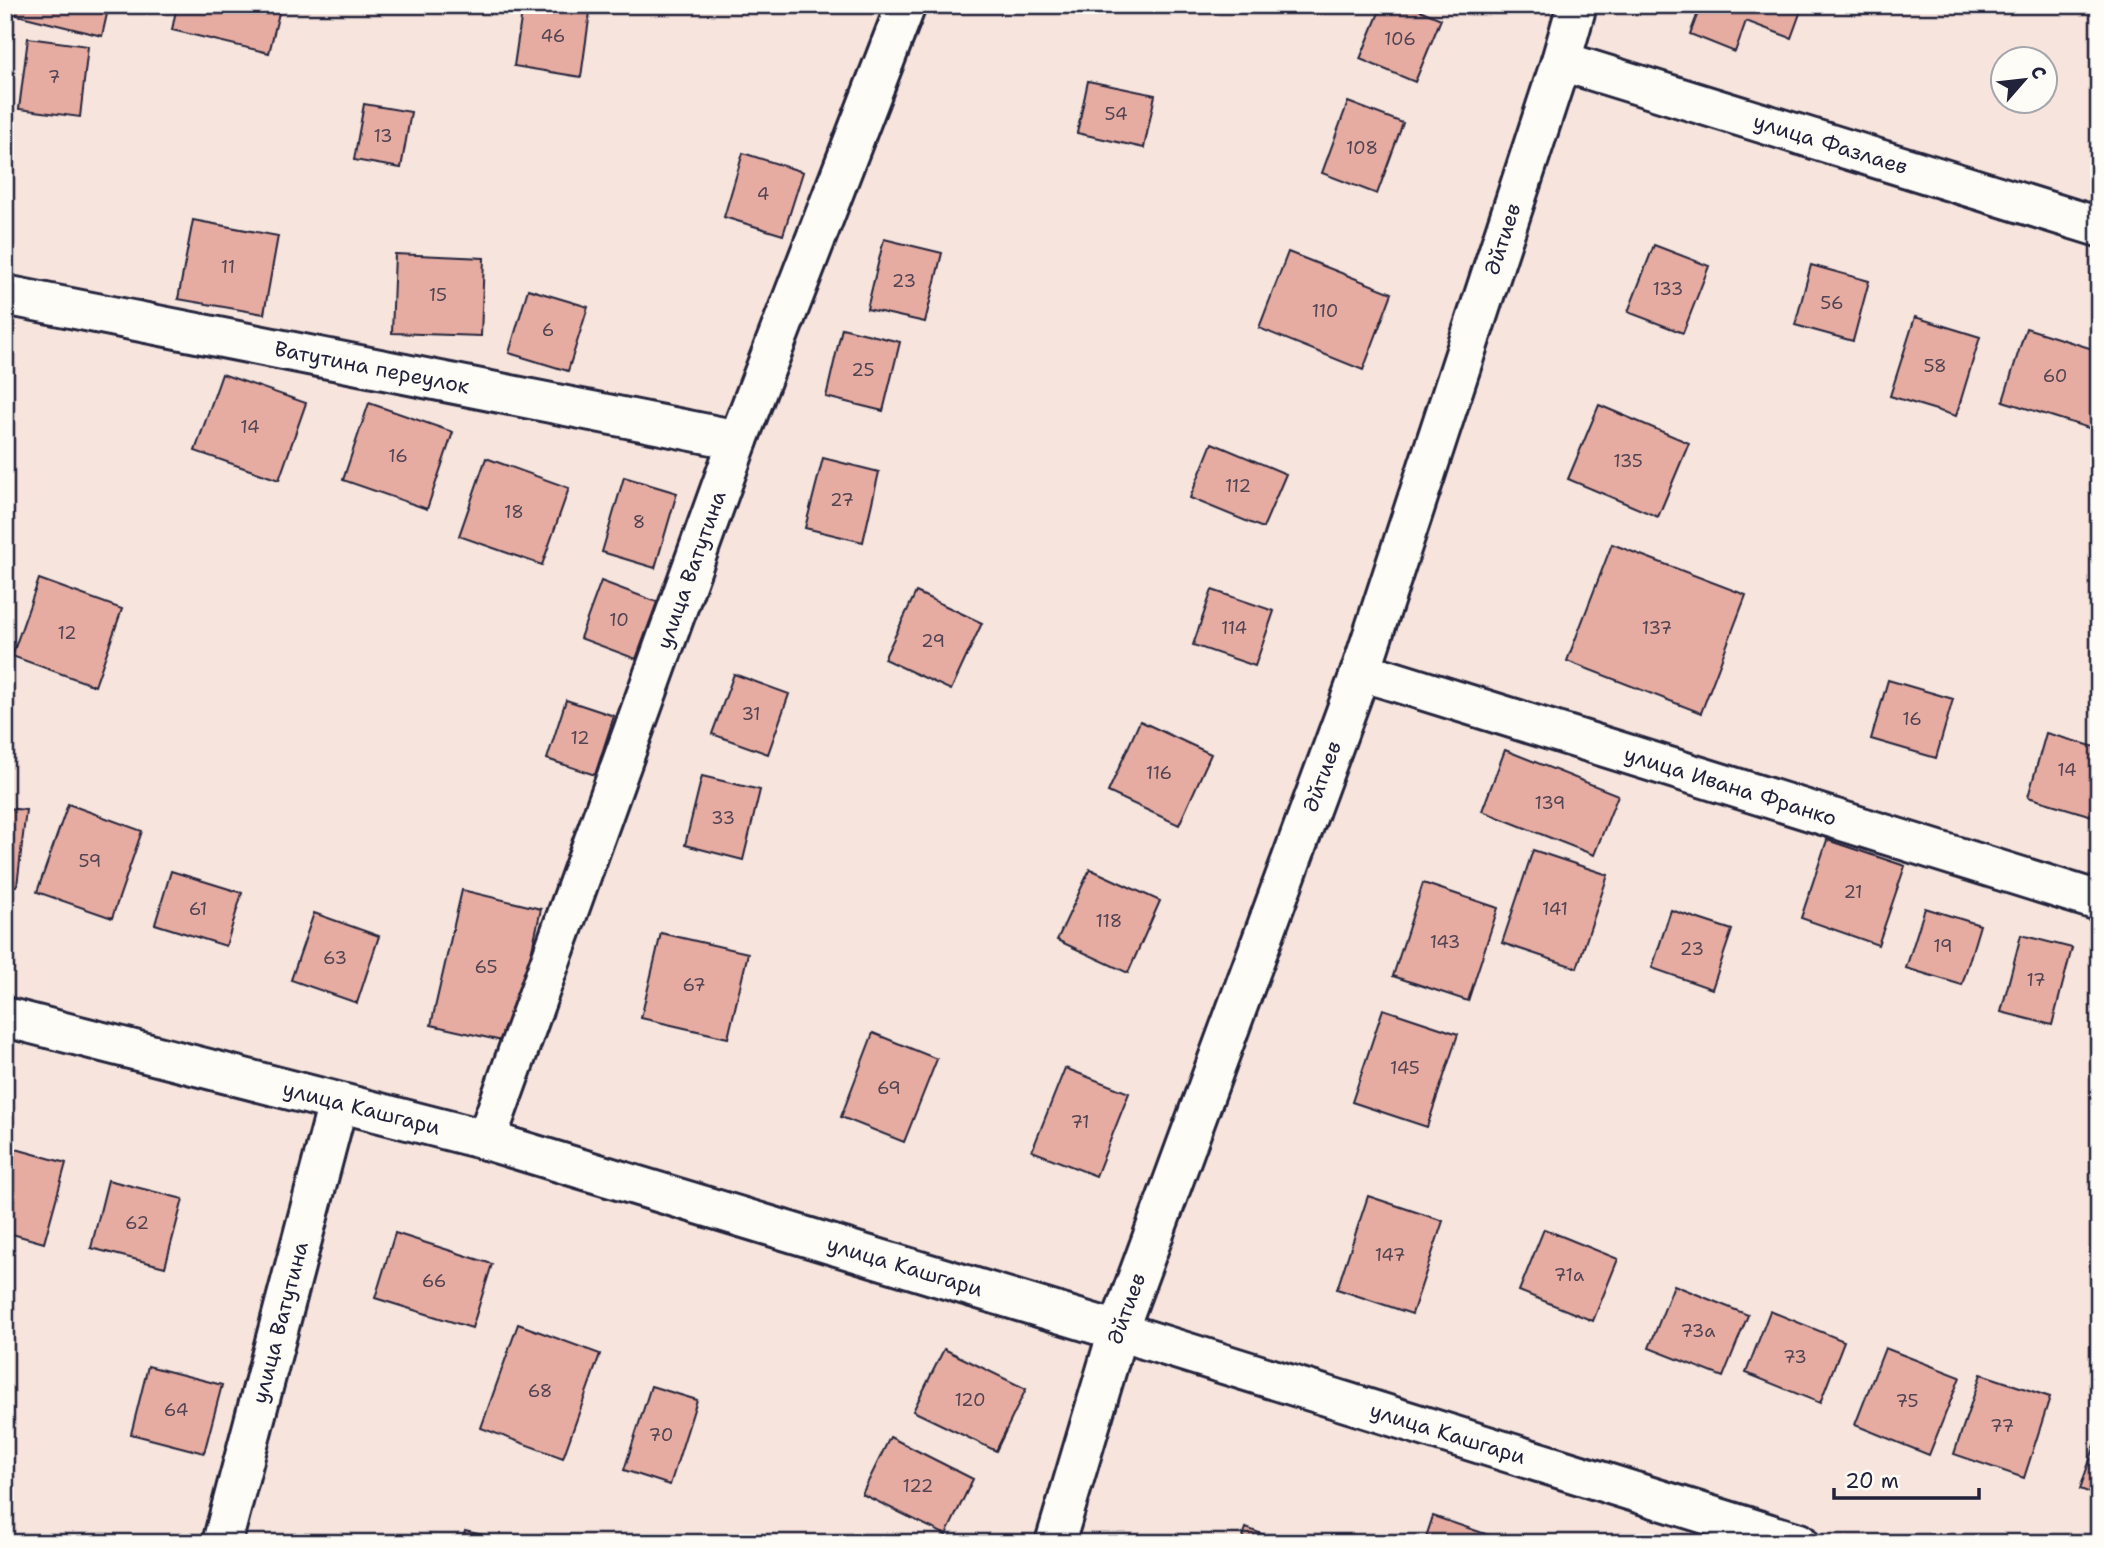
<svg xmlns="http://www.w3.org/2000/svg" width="2104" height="1548" font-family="'Shantell Sans',sans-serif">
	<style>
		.building { fill: #e6aca1; stroke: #22223b; stroke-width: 2 }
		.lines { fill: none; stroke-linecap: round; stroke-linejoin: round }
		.minor-casing { stroke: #22223b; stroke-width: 44 }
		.tertiary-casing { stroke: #22223b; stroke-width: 44 }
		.minor { stroke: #fdfcf7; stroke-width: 38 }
		.tertiary { stroke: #fdfcf7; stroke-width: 38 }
		.labels { text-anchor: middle; stroke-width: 7; stroke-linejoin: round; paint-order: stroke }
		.number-label { font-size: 18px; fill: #534454 }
		.street-label { font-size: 21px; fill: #22223b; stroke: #fdfcf7 }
	</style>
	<rect width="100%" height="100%" fill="#f6e4dd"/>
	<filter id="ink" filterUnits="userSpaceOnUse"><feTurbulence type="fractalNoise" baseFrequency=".0143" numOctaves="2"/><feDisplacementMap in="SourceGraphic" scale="14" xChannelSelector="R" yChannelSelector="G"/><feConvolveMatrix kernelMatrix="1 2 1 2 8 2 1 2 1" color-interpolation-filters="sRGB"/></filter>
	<g filter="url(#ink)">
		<path class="building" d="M6,5H109L102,36L5,12Z
			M177,5H281L269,53L172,30Z
			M523,5H591L581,77L514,66Z
			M1382,5H1408L1441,19L1415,82L1360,59Z
			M1701,5H1803L1791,38L1746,21L1735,52L1690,34Z
			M28,38L88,46L80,117L19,109Z
			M1088,81L1155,95L1144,148L1077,133Z
			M1348,102L1403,123L1377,194L1322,173Z
			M364,104L411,112L401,168L354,160Z
			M743,153L803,172L783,235L724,217Z
			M193,220L278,236L264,314L178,299Z
			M884,239L942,253L925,322L867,309Z
			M1654,245L1709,266L1683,333L1628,312Z
			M1288,252L1392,293L1363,370L1259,328Z
			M395,254L484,258L481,336L392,333Z
			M1811,265L1869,281L1853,341L1795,325Z
			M528,289L588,307L568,371L509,353Z
			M1915,317L1980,337L1956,416L1890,396Z
			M842,328L900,342L883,411L826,397Z
			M2026,328L2099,351V417L2095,430L2003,401Z
			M222,374L306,403L279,480L195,451Z
			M369,403L453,432L427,509L343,480Z
			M1599,405L1689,443L1658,517L1568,479Z
			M1212,443L1286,474L1263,528L1190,498Z
			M486,458L569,488L542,565L459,536Z
			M823,458L879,472L863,542L805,528Z
			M624,477L677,493L655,568L602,552Z
			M1612,544L1746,595L1701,713L1567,661Z
			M39,579L122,609L95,686L12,656Z
			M601,581L657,602L636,659L580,638Z
			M1212,590L1274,611L1255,666L1193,645Z
			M916,592L982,623L951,690L884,659Z
			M734,674L789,694L768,754L712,734Z
			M1888,680L1953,699L1936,758L1871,739Z
			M566,700L614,716L595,775L547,759Z
			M1140,721L1211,754L1179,825L1108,792Z
			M2046,733L2099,748V792L2092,816L2028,797Z
			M1505,750L1618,795L1594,855L1482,811Z
			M702,776L760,790L743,860L685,845Z
			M68,804L142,831L112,918L37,892Z
			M5,808L26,810L17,886L5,884Z
			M1827,840L1905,866L1878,945L1801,918Z
			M1533,850L1608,875L1577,968L1502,943Z
			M1090,869L1160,901L1128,973L1057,940Z
			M171,871L242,893L226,946L155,924Z
			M1423,883L1498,908L1468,1001L1393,976Z
			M462,890L541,909L511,1043L431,1025Z
			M1925,908L1980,925L1962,985L1906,968Z
			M1671,910L1732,930L1712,989L1652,968Z
			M314,913L379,936L357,1003L291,980Z
			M661,933L748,953L728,1038L641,1018Z
			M2021,935L2072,948L2052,1025L2001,1012Z
			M1383,1009L1458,1034L1427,1127L1352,1102Z
			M873,1033L937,1059L904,1142L841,1117Z
			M1065,1068L1129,1093L1096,1176L1032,1151Z
			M5,1146L66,1163L44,1243L5,1232Z
			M108,1180L183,1199L165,1267L91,1248Z
			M1368,1196L1443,1221L1412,1314L1337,1289Z
			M1544,1229L1618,1259L1593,1321L1519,1291Z
			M395,1233L492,1264L472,1328L375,1298Z
			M1674,1285L1748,1315L1723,1377L1649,1348Z
			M1770,1311L1844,1341L1820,1403L1746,1373Z
			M518,1324L600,1354L563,1458L481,1428Z
			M1885,1348L1960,1377L1929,1455L1855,1425Z
			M944,1349L1026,1389L996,1451L913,1411Z
			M148,1366L222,1385L204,1453L131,1434Z
			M1981,1374L2050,1397L2024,1478L1954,1454Z
			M651,1386L697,1400L670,1485L624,1470Z
			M2099,1433V1496L2080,1489Z
			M890,1437L973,1479L946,1535L862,1494Z
			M1433,1516L1512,1543H1424Z
			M1246,1528L1286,1543H1241Z
			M465,1531L514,1542V1543H462Z"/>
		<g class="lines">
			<g class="minor-casing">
				<g id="minor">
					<path id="s1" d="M1561,61L2099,227"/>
					<path id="s2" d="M5,295L738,440"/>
					<path id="s3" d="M1361,671L2099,901"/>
					<path id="s4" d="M5,1017L486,1140L1118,1331L1799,1543"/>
					<path id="s5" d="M486,1140L738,440L906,5"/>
					<path id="s6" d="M222,1543L338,1103"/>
				</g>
			</g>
			<g class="tertiary-casing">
				<g id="tertiary">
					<path id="s7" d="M1055,1543L1118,1331L1361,671L1561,61L1577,5"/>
				</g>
			</g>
			<use href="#minor" class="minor"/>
			<use href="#tertiary" class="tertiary"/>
		</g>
	</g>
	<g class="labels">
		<g class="number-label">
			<text x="553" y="42">46</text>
			<text x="1400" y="45">106</text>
			<text x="54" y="83">7</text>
			<text x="1116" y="120">54</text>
			<text x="383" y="142">13</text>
			<text x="1362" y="154">108</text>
			<text x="763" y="200">4</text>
			<text x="228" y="273">11</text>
			<text x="904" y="287">23</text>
			<text x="1668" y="295">133</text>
			<text x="438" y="301">15</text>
			<text x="1832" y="309">56</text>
			<text x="1325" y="317">110</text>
			<text x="548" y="336">6</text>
			<text x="1935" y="372">58</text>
			<text x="863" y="376">25</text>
			<text x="2055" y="382">60</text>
			<text x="250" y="433">14</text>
			<text x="398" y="462">16</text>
			<text x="1628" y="467">135</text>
			<text x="1238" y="492">112</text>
			<text x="842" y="506">27</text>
			<text x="514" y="518">18</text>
			<text x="639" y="528">8</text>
			<text x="619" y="626">10</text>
			<text x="1234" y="634">114</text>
			<text x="1657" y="634">137</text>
			<text x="67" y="639">12</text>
			<text x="933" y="647">29</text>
			<text x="751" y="720">31</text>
			<text x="1912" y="725">16</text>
			<text x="580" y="744">12</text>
			<text x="2067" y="776">14</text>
			<text x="1159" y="779">116</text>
			<text x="1550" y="809">139</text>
			<text x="723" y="824">33</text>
			<text x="90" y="867">59</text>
			<text x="1853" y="898">21</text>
			<text x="198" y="915">61</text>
			<text x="1555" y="915">141</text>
			<text x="1109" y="927">118</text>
			<text x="1445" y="948">143</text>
			<text x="1943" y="952">19</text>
			<text x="1692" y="955">23</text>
			<text x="335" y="964">63</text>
			<text x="486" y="973">65</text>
			<text x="2036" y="986">17</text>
			<text x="694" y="991">67</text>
			<text x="1405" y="1074">145</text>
			<text x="889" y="1094">69</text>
			<text x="1080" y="1128">71</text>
			<text x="137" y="1229">62</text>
			<text x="1390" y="1261">147</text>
			<text x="1569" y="1281">71а</text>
			<text x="434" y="1287">66</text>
			<text x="1698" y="1337">73а</text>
			<text x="1795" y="1363">73</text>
			<text x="540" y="1397">68</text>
			<text x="970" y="1406">120</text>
			<text x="1907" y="1407">75</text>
			<text x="176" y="1416">64</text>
			<text x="2002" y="1432">77</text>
			<text x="661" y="1441">70</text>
			<text x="918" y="1492">122</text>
		</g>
		<g class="street-label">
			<text dy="7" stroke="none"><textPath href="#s1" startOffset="282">улица Фазлаев</textPath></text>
			<text dy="7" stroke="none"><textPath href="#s7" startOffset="1379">Әйтиев</textPath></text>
			<text dy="7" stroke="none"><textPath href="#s2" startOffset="374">Ватутина переулок</textPath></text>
			<text dy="7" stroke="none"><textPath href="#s5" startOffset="606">улица Ватутина</textPath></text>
			<text dy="7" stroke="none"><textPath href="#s7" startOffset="812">Әйтиев</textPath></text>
			<text dy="7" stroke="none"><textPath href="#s3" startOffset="387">улица Ивана Франко</textPath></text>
			<text dy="7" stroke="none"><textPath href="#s4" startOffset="368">улица Кашгари</textPath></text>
			<text dy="7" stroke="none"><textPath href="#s4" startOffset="934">улица Кашгари</textPath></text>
			<text dy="7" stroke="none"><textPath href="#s7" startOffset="245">Әйтиев</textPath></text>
			<text dy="7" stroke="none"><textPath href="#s6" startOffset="228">улица Ватутина</textPath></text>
			<text dy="7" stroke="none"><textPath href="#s4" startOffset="1502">улица Кашгари</textPath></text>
		</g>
	</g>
	<rect width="2104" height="1548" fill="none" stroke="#fdfcf7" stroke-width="28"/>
	<rect x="14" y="14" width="2076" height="1520" fill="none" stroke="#22223b" stroke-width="2.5" filter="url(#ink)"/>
	<g transform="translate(2024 80) rotate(62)"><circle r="33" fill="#fdfcf7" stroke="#a5a5ac" stroke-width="2"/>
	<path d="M0-5L12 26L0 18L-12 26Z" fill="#22223b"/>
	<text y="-10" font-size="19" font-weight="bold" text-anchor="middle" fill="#22223b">С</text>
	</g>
	<path d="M1834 1488v10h145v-10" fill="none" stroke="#22223b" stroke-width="3.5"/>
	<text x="1845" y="1488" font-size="21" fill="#22223b" stroke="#fdfcf7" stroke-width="5" paint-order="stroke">20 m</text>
</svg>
